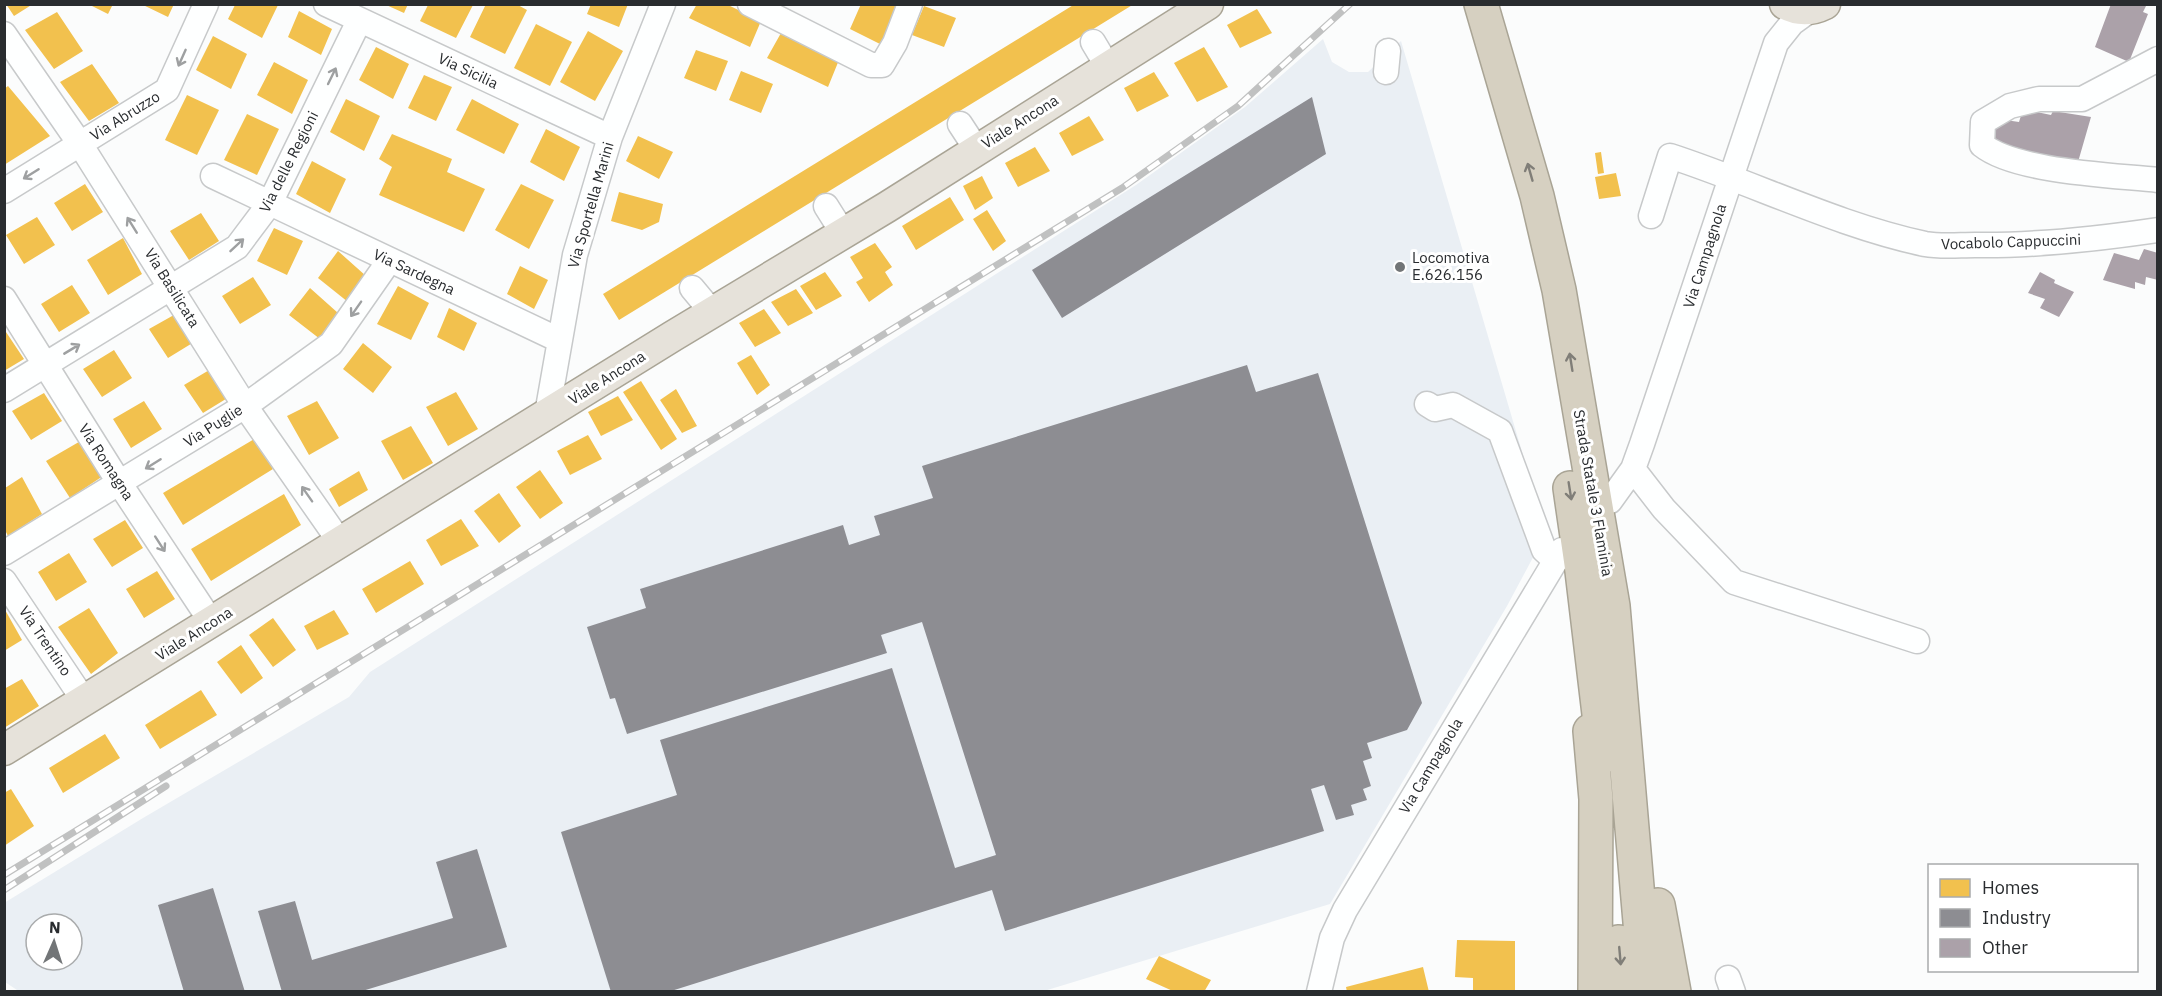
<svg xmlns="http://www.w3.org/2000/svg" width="2162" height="996" font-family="'IBM Plex Sans',sans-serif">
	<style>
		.built { fill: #eaeff4; fill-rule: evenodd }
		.homes { fill: #f2c14e }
		.industry { fill: #8d8d92 }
		.building { fill: #aba1a9 }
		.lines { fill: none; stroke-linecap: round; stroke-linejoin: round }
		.minor-casing { stroke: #c7c9ca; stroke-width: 27 }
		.major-casing { stroke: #a9a495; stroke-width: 33 }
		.highway-casing { stroke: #a9a495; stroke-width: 36 }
		.minor { stroke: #feffff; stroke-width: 24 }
		.major { stroke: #e6e2da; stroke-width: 30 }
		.highway { stroke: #d6d0c1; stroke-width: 33 }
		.rail-casing { stroke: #c0c1c1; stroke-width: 7 }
		.rail { stroke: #fff; stroke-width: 4.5; stroke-dasharray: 14; stroke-linecap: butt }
		.oneway { stroke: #9ea0a1 }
		.oneway2 { stroke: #807e78 }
		.poi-dot { fill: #727577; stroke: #fff; stroke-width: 2 }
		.labels { text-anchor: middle; stroke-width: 6; stroke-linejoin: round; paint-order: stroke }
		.street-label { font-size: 15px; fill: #292c2f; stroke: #fff }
		.poi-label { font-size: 15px; fill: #292c2f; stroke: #fff; text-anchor: start }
	</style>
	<rect width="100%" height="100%" fill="#fbfcfc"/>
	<path class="built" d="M1323,39L1332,62L1349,72H1368L1401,41L1546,533L1507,606L1330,904L1044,991L20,992L5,982L4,903L143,818L349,697L370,672L1136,185L1245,107ZM36,924H72V960H36Z"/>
	<path class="homes" d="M6,4H33L14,16Z
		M88,4H113L108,14Z
		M141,4H174L168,17Z
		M384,4H408L404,13Z
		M486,4H516L527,10L505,54L470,37Z
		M591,4H628L619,27L587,14Z
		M697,4H726L761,21L750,47L689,18Z
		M861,4H898L886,47L850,29Z
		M1075,4H1134L619,320L603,294Z
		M235,5H278L262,38L228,19Z
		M428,5H473L456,38L420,21Z
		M924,6L956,18L944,47L912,35Z
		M1257,9L1272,33L1240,48L1227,25Z
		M299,11L332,29L321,55L288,37Z
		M57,12L83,51L54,69L25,30Z
		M536,24L572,42L550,86L514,68Z
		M588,31L623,51L595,101L560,82Z
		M781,33L839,60L828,87L767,58Z
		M213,36L247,54L231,89L196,70Z
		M376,47L409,64L393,99L359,80Z
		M1204,47L1228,87L1197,102L1174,63Z
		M696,50L728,61L716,91L684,78Z
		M274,62L308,80L292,114L257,95Z
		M92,64L119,103L89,121L60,82Z
		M741,71L773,84L761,113L729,100Z
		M1154,72L1169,96L1137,112L1124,88Z
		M424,75L452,87L436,121L408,108Z
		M8,86L50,136L4,165V89Z
		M187,95L219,110L197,155L165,140Z
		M346,99L380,116L364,151L330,132Z
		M472,99L519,124L504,154L456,130Z
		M247,114L279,129L257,175L224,160Z
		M1089,116L1104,140L1072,156L1059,133Z
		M546,129L580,147L564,181L530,162Z
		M392,134L452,159L447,172L485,189L464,232L379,195L392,167L379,159Z
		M638,136L673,152L659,179L626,161Z
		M1035,147L1050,171L1018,187L1005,163Z
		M1601,152L1604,173L1598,174L1595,153Z
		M312,161L346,179L330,213L296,194Z
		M1616,173L1621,196L1599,199L1595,177Z
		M982,176L993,198L975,210L963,186Z
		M85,184L103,212L72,231L54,203Z
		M521,184L554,200L529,249L495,230Z
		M619,192L663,204L659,222L642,230L611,221Z
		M950,197L964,220L916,250L902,226Z
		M987,210L1006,241L993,251L973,219Z
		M201,213L219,241L189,260L170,231Z
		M37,217L55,245L24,264L6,235Z
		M274,228L303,241L287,275L257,261Z
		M123,238L142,274L108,295L87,260Z
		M875,243L892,267L885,272L893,285L869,302L856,282L863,278L850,257Z
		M338,251L366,276L348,302L318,278Z
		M520,266L548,280L534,309L507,294Z
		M825,272L842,296L816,310L800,286Z
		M253,277L271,305L240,324L222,296Z
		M72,285L90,313L59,332L41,304Z
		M398,286L429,303L411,340L377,324Z
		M310,288L338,313L320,339L289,315Z
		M796,289L813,313L788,326L771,302Z
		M449,308L477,323L464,351L437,337Z
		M764,309L781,333L755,347L739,323Z
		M181,311L199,339L168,358L149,329Z
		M4,329L24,359L4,371Z
		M363,343L392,367L373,393L343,369Z
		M114,350L132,378L102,397L83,369Z
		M751,355L770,385L757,395L737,363Z
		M216,366L234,394L203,413L184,385Z
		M641,381L677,439L661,450L623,392Z
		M676,389L697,426L682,433L660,400Z
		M456,392L478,429L448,446L426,407Z
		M44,393L62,421L31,440L12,411Z
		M618,396L633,420L601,436L588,412Z
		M144,401L162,429L131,448L113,419Z
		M317,401L339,438L309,455L287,416Z
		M411,426L433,463L403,480L381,441Z
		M588,435L602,459L570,475L557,451Z
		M256,438L273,469L183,525L163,493Z
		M84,439L103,476L70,498L46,461Z
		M540,470L563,503L540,519L516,487Z
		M359,471L368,490L339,507L329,489Z
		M22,477L42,514L8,536L5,530V488Z
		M499,493L521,526L499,543L474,511Z
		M284,494L301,525L211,581L191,549Z
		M461,519L479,546L441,566L426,540Z
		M125,520L143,548L112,567L93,539Z
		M69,553L87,582L56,601L38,572Z
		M410,561L424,584L376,613L362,589Z
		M157,571L175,599L144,618L126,589Z
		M4,608L22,640L4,651Z
		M89,608L118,653L91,674L58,627Z
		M334,610L349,634L317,650L304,626Z
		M273,618L296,650L273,667L249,635Z
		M241,645L263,678L241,694L217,662Z
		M22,679L39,706L4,728V689Z
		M201,690L217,715L160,749L145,725Z
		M105,734L120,758L63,793L49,768Z
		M11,789L34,826L4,846V793Z
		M1457,940L1515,941V992H1473V978L1455,977Z
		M1159,956L1211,980L1204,992H1175L1146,979Z
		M1423,967L1429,992H1347L1346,987Z"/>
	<path class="industry" d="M1312,97L1326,154L1062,318L1032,270Z
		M1247,365L1256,392L1318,373L1422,703L1407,730L1367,743L1372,758L1363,761L1371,786L1363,789L1367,800L1351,805L1354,815L1336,820L1324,785L1311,789L1324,831L1005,931L992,890L668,992H611L561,832L677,795L660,740L892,668L955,868L996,855L922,622L881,635L887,653L627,734L615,698L610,699L587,627L646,608L640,589L843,525L849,545L880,535L874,516L933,498L922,466Z
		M477,849L507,947L359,992H282L258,911L295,901L312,960L453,918L436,862Z
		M213,888L245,992H184L158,905Z"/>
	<path class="building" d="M2111,4H2147L2143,12L2148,14L2129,62L2095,47Z
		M2023,109L2051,115L2053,111L2091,117L2078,162L1988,144L1992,118L2019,122Z
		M2144,249L2158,253V280L2146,277L2145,285L2135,282V289L2103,280L2114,253L2139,260Z
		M2040,272L2055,280L2054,283L2074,292L2059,317L2040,308L2045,299L2028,293Z"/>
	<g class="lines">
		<g class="minor-casing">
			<path id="minor" d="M326,4L610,137
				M750,4L871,65H882L895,43L910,4
				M4,34L80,144L245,406L340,542
				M1093,42L1108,67
				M2158,59L2082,99H2039L2010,106L1983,122L1982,145C2016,172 2112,175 2158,180
				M1386,72L1388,51
				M960,124L977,150
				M213,176L559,340
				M4,191L167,90L206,4
				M826,206L843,233
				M1651,216L1670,156C1756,184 1837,225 1925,244C1941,247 1959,245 1975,245C2037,246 2097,239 2158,230
				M692,288L712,312
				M4,299L120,484L212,623
				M4,390L237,247L270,203L359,21
				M1427,404L1435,409L1453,405L1500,431L1544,550L1555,560
				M547,414L575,255L610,137L663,4
				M1633,469L1664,509L1734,582L1917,641
				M1610,501L1633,469L1642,444L1776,43L1792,23L1810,10
				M4,553L245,406L331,344L389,261
				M4,581L85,702
				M1728,978L1733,992
				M1319,992L1332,938L1345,910L1562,550"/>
		</g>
		<g class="major-casing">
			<path id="major" d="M1785,4C1798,11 1811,11 1825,4
				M4,750L673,336L887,207L1208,4"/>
		</g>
		<g class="highway-casing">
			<path id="highway" d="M1481,4L1537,196L1559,290L1613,606L1646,992
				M1570,488L1582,571L1604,756
				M1590,731L1596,799L1595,992
				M1658,905L1674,992
				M1619,942L1623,992"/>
		</g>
		<use href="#minor" class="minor"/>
		<use href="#major" class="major"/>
		<use href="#highway" class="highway"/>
		<g class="rail-casing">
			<path id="rail" d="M4,875L1122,188L1238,106L1350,4
				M4,890L166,786"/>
		</g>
		<use href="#rail" class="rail"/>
	</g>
	<defs><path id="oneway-shaft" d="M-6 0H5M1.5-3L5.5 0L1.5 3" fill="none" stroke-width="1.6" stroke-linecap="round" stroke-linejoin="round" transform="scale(1.5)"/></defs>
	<g class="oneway">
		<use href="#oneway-shaft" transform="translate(182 58) rotate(114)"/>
		<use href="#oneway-shaft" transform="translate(332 76) rotate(-64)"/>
		<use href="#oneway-shaft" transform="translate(31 174) rotate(148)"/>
		<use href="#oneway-shaft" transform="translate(132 225) rotate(-122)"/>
		<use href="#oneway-shaft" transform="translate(237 245) rotate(-43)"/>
		<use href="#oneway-shaft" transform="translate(356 309) rotate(125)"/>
		<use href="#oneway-shaft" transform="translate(72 349) rotate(-31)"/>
		<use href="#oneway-shaft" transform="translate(153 464) rotate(148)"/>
		<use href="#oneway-shaft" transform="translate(307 494) rotate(-125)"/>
		<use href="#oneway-shaft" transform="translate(160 544) rotate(57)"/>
	</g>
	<g class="oneway2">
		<use href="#oneway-shaft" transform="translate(1530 172) rotate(-106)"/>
		<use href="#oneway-shaft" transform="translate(1571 362) rotate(-99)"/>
		<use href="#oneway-shaft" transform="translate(1570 491) rotate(81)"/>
		<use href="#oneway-shaft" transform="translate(1620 956) rotate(85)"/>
	</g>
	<circle class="poi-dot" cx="1400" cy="267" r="6"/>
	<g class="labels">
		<g class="street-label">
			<text transform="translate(468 71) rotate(25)" y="5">Via Sicilia</text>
			<text transform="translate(125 116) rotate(-32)" y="5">Via Abruzzo</text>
			<text transform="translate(1020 122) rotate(-32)" y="5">Viale Ancona</text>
			<text transform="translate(289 162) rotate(-63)" y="5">Via delle Regioni</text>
			<text transform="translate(591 205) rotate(-74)" y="5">Via Sportella Marini</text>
			<text transform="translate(2011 242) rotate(-2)" y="5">Vocabolo Cappuccini</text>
			<text transform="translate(1705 256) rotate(-72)" y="5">Via Campagnola</text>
			<text transform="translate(414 272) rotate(25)" y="5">Via Sardegna</text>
			<text transform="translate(172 288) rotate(58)" y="5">Via Basilicata</text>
			<text transform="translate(607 378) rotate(-32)" y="5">Viale Ancona</text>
			<text transform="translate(213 426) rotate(-32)" y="5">Via Puglie</text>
			<text transform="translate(106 462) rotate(57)" y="5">Via Romagna</text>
			<text transform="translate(1593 493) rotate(80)" y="5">Strada Statale 3 Flaminia</text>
			<text transform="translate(194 634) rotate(-32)" y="5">Viale Ancona</text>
			<text transform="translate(45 641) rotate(56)" y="5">Via Trentino</text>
			<text transform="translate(1431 766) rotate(-59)" y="5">Via Campagnola</text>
		</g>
		<g class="poi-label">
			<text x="1412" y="263">Locomotiva<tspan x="1412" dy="17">E.626.156</tspan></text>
		</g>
	</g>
	<rect width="2162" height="996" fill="none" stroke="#292c2f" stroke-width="12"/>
	<rect x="1928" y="864" width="210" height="108" fill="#ffffff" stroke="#a9abac" stroke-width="1.5"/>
	<rect x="1940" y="879" width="30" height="18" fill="#f2c14e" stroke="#a9abac" stroke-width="1.5"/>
	<text x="1982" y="894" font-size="18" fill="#292c2f">Homes</text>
	<rect x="1940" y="909" width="30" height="18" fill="#8d8d92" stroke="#a9abac" stroke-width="1.5"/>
	<text x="1982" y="924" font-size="18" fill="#292c2f">Industry</text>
	<rect x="1940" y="939" width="30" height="18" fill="#aba1a9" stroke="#a9abac" stroke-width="1.5"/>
	<text x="1982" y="954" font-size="18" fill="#292c2f">Other</text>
	<g transform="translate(54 942) rotate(3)"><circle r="28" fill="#ffffff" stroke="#a9abac" stroke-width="1.5"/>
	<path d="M0-4.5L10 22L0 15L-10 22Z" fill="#727577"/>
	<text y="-9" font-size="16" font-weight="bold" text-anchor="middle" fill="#292c2f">N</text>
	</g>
</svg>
